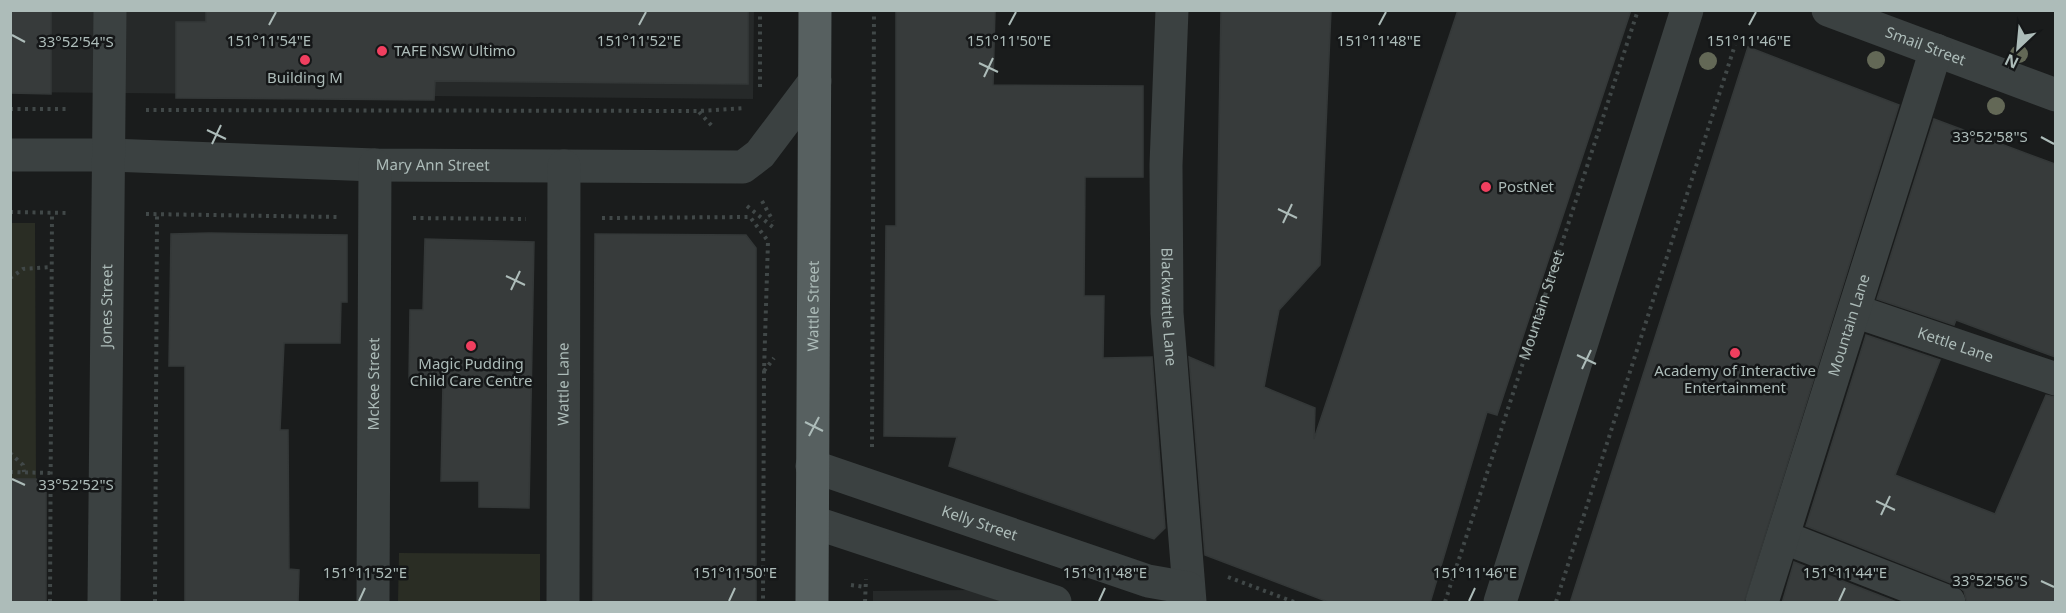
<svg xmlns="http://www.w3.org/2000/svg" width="2066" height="613" font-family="'Noto Sans',sans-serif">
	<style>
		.built { fill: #262929 }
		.green { fill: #2a2d24 }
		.building { fill: #373b3b; stroke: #343838; stroke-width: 1.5 }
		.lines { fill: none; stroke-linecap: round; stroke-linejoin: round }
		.path { stroke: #414848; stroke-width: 4; stroke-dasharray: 3 4.5; stroke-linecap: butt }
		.minor { stroke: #3b4141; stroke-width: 33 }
		.major { stroke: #576060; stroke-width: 33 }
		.tree { fill: #636856 }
		.ticks { fill: none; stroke: #adbcb9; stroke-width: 2 }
		.poi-dot { fill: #f03f5f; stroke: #151718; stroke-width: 2 }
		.labels { text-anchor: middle; stroke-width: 5; stroke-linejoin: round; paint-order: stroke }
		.street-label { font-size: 15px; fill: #adbcb9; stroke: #151718 }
		.poi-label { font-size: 15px; fill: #adbcb9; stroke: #151718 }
		.ticks-label { font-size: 15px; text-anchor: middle; fill: #adbcb9; stroke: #151718; stroke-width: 5; stroke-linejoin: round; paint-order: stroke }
	</style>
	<rect width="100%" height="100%" fill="#1a1c1c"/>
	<path class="built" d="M11,11H754L753,99L11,92Z
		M969,590L1003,602H873V591Z"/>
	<path class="green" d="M11,223H35L36,479H11Z
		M399,553L540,554V602H398Z"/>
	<path class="building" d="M10,10H51V94L10,93Z
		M206,10H748V84L435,81L434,100L176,98V22H206Z
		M896,10H995L993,85L1143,86V177H1085L1084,296H1104L1103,358L1152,357L1165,528L1154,539L949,466L957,437L884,436L886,226H896Z
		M1221,10H1331L1320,265L1279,310L1264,387L1315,408L1314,439L1458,10H1631L1497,415L1487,412L1430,603H1331L1205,555L1189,357L1215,368Z
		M1748,47L1899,105L1744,603H1570Z
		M1934,119L2055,164V357L1956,320L1954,325L1877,299Z
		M209,233L347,235V302H341L340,343H284L280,430H288L289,569L299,570L298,603H185V366H169L171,234Z
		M595,234L746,235L756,248V603H593Z
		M425,239L534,242L529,508L479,507V481H441L443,382H409L410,310H423Z
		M1866,335L1940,360L1895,475L1995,514L2046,395L2055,397V603H1967L1964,591L1956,585L1806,526Z
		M10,479H36L46,487V603H10Z
		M1794,562L1899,603H1782Z"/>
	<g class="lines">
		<g class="path">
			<path d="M760,87V10"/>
			<path d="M10,109H70"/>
			<path d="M146,110L699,111L745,108"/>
			<path d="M699,112L712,126"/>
			<path d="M762,201L773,221"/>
			<path d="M747,206L774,228"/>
			<path d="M10,212L70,213"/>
			<path d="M146,214L337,217"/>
			<path d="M413,218L526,219"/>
			<path d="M602,218L750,217L768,241L764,371L763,602"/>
			<path d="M10,278L23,269L52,267"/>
			<path d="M764,371L774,358"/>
			<path d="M872,447L874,10"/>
			<path d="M10,453L23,465L24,472"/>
			<path d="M10,472L50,473"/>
			<path d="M1228,577L1294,602"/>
			<path d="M851,585L865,587"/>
			<path d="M50,602L52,212"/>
			<path d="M155,602L157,214"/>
			<path d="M865,602L866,579"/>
			<path id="s1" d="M1445,602L1638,10"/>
			<path d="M1556,602L1735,45"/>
		</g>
		<g class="minor">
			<path id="s2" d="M1172,10L1166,165L1167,313L1190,602"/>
			<path id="s3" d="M1828,10L2056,95"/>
			<path id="s4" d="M10,155H110L375,165L743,167L760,154L815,81"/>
			<path id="s5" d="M1855,311L2056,379"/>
			<path id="s6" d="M812,466L1148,581L1188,588"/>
			<path d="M813,522L1055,602"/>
			<path d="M1783,537L1949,602"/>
			<path id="s7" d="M104,602L110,10"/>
			<path id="s8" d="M373,602L375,165"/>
			<path id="s9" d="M563,602L564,166"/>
			<path d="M1500,602L1687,10"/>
			<path id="s10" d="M1762,602L1936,50"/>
		</g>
		<path class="major" id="s11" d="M812,602L815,10"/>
	</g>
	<g class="tree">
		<circle cx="2019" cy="54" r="9"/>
		<circle cx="1876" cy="60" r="9"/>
		<circle cx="1708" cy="61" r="9"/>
		<circle cx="1996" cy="106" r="9"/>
	</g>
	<path class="ticks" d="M269,25L276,12M639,25L646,12M1009,25L1016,12M1379,25L1386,12M1749,25L1756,12M12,35L25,42M979,63L998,72M984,77L993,58M207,130L226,139M2041,137L2054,144M212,144L221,125M1278,209L1297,218M1283,223L1292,204M506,276L525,285M511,290L520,271M1577,355L1596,364M1582,369L1591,350M805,422L823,431M809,436L819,417M12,479L25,485M1876,501L1895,510M1881,515L1890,496M2041,581L2054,587M359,601L365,588M729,601L735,588M1099,601L1105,588M1469,601L1475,588M1839,601L1845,588"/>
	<g class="poi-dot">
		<circle cx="382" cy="51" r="6"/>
		<circle cx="305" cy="60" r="6"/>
		<circle cx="1486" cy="187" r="6"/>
		<circle cx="471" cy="346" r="6"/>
		<circle cx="1735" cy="353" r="6"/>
	</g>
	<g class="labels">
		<g class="street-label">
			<text dy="5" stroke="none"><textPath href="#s3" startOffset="104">Smail Street</textPath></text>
			<text dy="5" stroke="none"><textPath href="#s4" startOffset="423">Mary Ann Street</textPath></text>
			<text dy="5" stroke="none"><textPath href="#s7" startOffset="296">Jones Street</textPath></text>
			<text dy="5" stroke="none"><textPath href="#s1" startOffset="312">Mountain Street</textPath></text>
			<text dy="5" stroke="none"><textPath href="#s11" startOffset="296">Wattle Street</textPath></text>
			<text dy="5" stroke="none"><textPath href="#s2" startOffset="297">Blackwattle Lane</textPath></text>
			<text dy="5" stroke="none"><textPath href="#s10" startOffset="290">Mountain Lane</textPath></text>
			<text dy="5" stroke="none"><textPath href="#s5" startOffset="106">Kettle Lane</textPath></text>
			<text dy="5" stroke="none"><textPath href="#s8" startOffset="218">McKee Street</textPath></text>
			<text dy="5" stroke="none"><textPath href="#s9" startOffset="218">Wattle Lane</textPath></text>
			<text dy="5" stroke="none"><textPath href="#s6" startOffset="177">Kelly Street</textPath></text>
		</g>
		<g class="poi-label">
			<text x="394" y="56" text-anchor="start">TAFE NSW Ultimo</text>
			<text x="305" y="83">Building M</text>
			<text x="1498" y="192" text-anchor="start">PostNet</text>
			<text x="471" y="369">Magic Pudding<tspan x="471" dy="17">Child Care Centre</tspan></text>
			<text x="1735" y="376">Academy of Interactive<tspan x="1735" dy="17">Entertainment</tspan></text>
		</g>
	</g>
	<g class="ticks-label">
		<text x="1749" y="46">151°11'46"E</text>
		<text x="269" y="46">151°11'54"E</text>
		<text x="639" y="46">151°11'52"E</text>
		<text x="1009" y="46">151°11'50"E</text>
		<text x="1379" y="46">151°11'48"E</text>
		<text x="76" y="47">33°52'54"S</text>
		<text x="1990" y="142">33°52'58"S</text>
		<text x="76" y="490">33°52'52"S</text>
		<text x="365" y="578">151°11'52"E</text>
		<text x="735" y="578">151°11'50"E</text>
		<text x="1105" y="578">151°11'48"E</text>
		<text x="1475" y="578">151°11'46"E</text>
		<text x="1845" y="578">151°11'44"E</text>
		<text x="1990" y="586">33°52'56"S</text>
	</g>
	<rect width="2066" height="613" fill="none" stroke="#adbcb9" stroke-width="24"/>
	<g transform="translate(2018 48) rotate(206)" stroke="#151718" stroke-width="4.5" paint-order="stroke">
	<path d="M0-4.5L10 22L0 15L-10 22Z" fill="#adbcb9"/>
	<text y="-9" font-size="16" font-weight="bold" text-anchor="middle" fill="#adbcb9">N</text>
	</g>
</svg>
